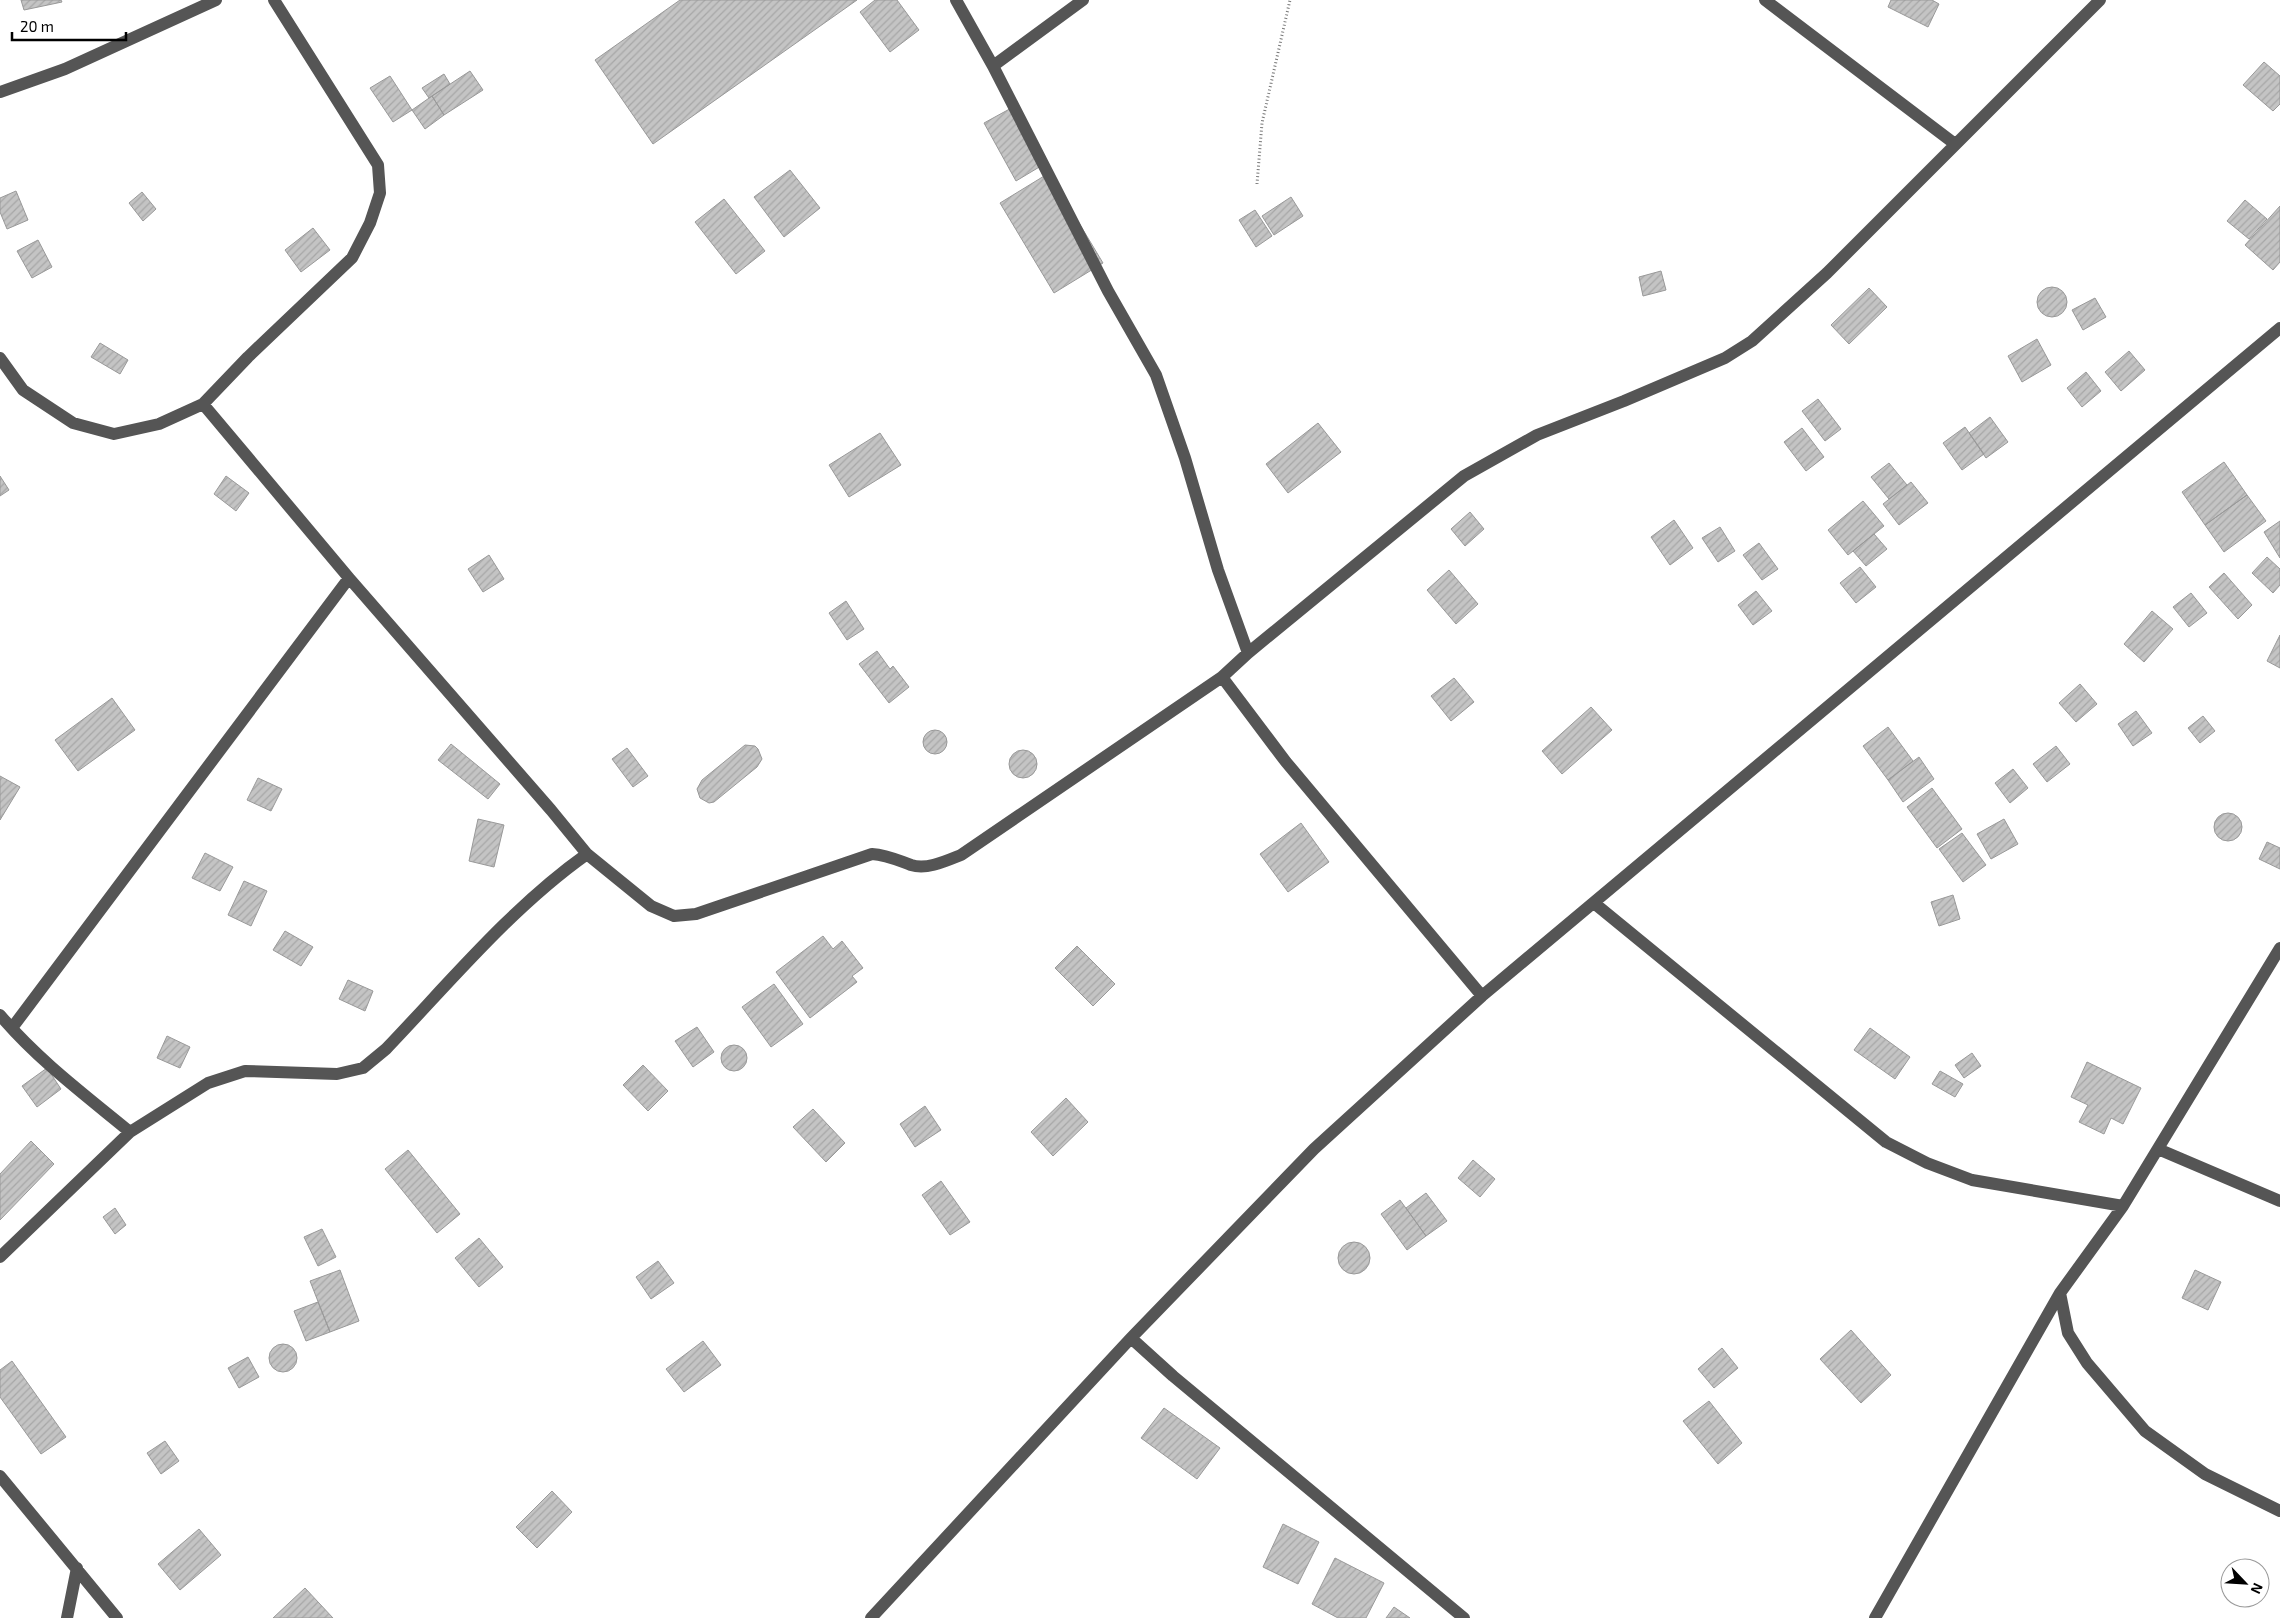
<svg xmlns="http://www.w3.org/2000/svg" width="2280" height="1618" font-family="'Exo 2',sans-serif">
	<style>
		.building { fill: url(#building-hatch); stroke: #999 }
		.lines { fill: none; stroke-linecap: round; stroke-linejoin: round }
		.path { stroke: #777; stroke-width: 3; stroke-dasharray: 1 2.5; stroke-linecap: butt }
		.minor { stroke: #555; stroke-width: 12 }
	</style>
	<defs>
		<pattern id="building-hatch" width="6" height="6" patternUnits="userSpaceOnUse" patternTransform="scale(1.25)"><rect width="6" height="6" fill="#c4c4c4"/><path d="M-1 1l2-2M0 6l6-6M5 7l2-2" fill="none" stroke="#a7a7a7"/></pattern>
	</defs>
	<rect width="100%" height="100%" fill="#fff"/>
	<path class="building" d="M21,0H61L62,2L24,10Z
		M680,0H857L653,144L595,60Z
		M875,0H897L919,30L890,52L860,12Z
		M1891,0H1932L1939,4L1928,27L1888,7Z
		M2264,62L2280,76V104L2273,111L2243,85Z
		M470,71L483,90L444,115L432,96Z
		M444,74L450,84L429,98L422,88Z
		M390,76L412,110L393,122L370,88Z
		M432,96L444,115L425,129L412,110Z
		M1015,106L1046,163L1016,181L984,123Z
		M790,170L820,208L784,237L754,197Z
		M1049,173L1103,263L1054,293L1000,203Z
		M16,191L28,220L7,229L0,212V198Z
		M142,192L156,209L143,221L129,203Z
		M1291,197L1303,216L1274,235L1262,216Z
		M724,199L765,251L736,274L695,222Z
		M2245,200L2267,219L2249,239L2227,221Z
		M2280,206V262L2273,270L2245,245Z
		M1255,210L1272,236L1256,247L1239,220Z
		M313,228L330,250L301,272L285,250Z
		M38,240L52,267L32,278L17,251Z
		M1661,271L1666,290L1643,296L1639,277Z
		M2037 302a15 15 0 1 1 30 0a15 15 0 1 1-30 0Z
		M1869,288L1887,307L1849,344L1831,325Z
		M2095,298L2106,317L2083,330L2072,310Z
		M2037,339L2051,365L2022,382L2008,356Z
		M100,343L128,360L120,374L91,357Z
		M2129,351L2145,370L2121,391L2105,372Z
		M2086,372L2101,391L2082,407L2067,388Z
		M1818,399L1841,429L1825,441L1802,411Z
		M1990,417L2008,442L1986,458L1969,433Z
		M1318,423L1341,452L1288,493L1266,464Z
		M1965,427L1984,454L1962,470L1943,443Z
		M1802,428L1824,457L1806,471L1784,442Z
		M880,433L901,465L849,497L829,465Z
		M2224,462L2247,495L2205,525L2182,492Z
		M1889,463L1907,485L1889,499L1871,477Z
		M0,476L9,490L0,496Z
		M226,476L249,493L236,511L214,494Z
		M1911,482L1928,503L1899,525L1883,504Z
		M2247,495L2266,521L2224,552L2205,525Z
		M1863,501L1884,526L1848,555L1828,530Z
		M1470,512L1484,529L1465,546L1451,529Z
		M1674,520L1693,548L1670,565L1651,537Z
		M2280,521V558L2264,532Z
		M1720,527L1735,551L1718,562L1702,538Z
		M1874,534L1887,549L1866,566L1853,551Z
		M1759,543L1778,569L1762,580L1743,555Z
		M489,555L504,579L483,592L468,569Z
		M2267,557L2280,569V585L2273,593L2252,573Z
		M1860,567L1876,587L1856,603L1840,583Z
		M1449,570L1478,604L1456,624L1427,590Z
		M2224,573L2252,605L2238,619L2209,587Z
		M1756,591L1772,611L1753,625L1738,605Z
		M2191,593L2207,613L2189,627L2173,607Z
		M846,601L864,629L847,640L829,613Z
		M2152,611L2173,629L2144,662L2124,644Z
		M2280,635V668L2267,661Z
		M877,651L890,669L893,666L909,687L889,703L859,664Z
		M1454,678L1474,702L1451,721L1431,696Z
		M2080,684L2097,704L2076,722L2059,703Z
		M112,698L135,730L78,771L55,740Z
		M1591,707L1612,730L1562,774L1542,751Z
		M2136,711L2152,733L2133,746L2118,724Z
		M2203,716L2215,731L2200,743L2188,728Z
		M1888,727L1913,761L1888,780L1863,746Z
		M923 742a12 12 0 1 1 24 0a12 12 0 1 1-24 0Z
		M451,744L500,784L488,799L438,760Z
		M745,745L755,746L758,749L762,759L757,767L714,802L709,803L700,798L697,789L702,780Z
		M2056,746L2070,764L2047,782L2033,764Z
		M627,748L648,776L633,787L612,759Z
		M1009 764a14 14 0 1 1 28 0a14 14 0 1 1-28 0Z
		M1919,757L1934,779L1903,802L1888,780Z
		M2013,769L2028,788L2010,803L1995,783Z
		M0,776L20,787L0,820Z
		M258,778L282,789L271,811L247,800Z
		M1932,788L1962,829L1937,848L1907,807Z
		M2214 827a14 14 0 1 1 28 0a14 14 0 1 1-28 0Z
		M478,819L504,825L494,867L469,861Z
		M2004,819L2018,844L1991,859L1977,834Z
		M1301,823L1329,862L1288,892L1260,854Z
		M1962,833L1986,865L1963,882L1939,849Z
		M2267,842L2280,848V869L2259,859Z
		M205,853L233,867L220,891L192,878Z
		M244,881L267,891L251,926L228,915Z
		M1953,895L1960,919L1939,926L1931,902Z
		M285,931L313,947L301,966L273,950Z
		M823,936L833,949L842,941L863,968L852,976L857,982L810,1018L776,972Z
		M1077,946L1115,984L1093,1006L1055,968Z
		M348,980L373,991L365,1011L339,999Z
		M774,984L803,1024L771,1047L742,1007Z
		M697,1027L714,1052L693,1067L675,1041Z
		M1870,1028L1910,1057L1895,1079L1854,1050Z
		M167,1036L190,1047L180,1068L157,1058Z
		M721 1058a13 13 0 1 1 26 0a13 13 0 1 1-26 0Z
		M1972,1053L1981,1066L1964,1078L1955,1065Z
		M2087,1062L2141,1088L2123,1124L2111,1118L2104,1134L2079,1122L2088,1105L2071,1097Z
		M643,1065L668,1091L648,1111L623,1085Z
		M47,1068L61,1089L37,1107L22,1086Z
		M1940,1071L1963,1084L1955,1097L1932,1084Z
		M1066,1098L1088,1122L1053,1156L1031,1132Z
		M925,1106L941,1130L915,1147L900,1124Z
		M813,1109L845,1143L826,1162L793,1127Z
		M31,1141L54,1164L0,1220V1174Z
		M408,1150L460,1214L437,1233L385,1169Z
		M1473,1160L1495,1179L1480,1197L1458,1178Z
		M941,1181L970,1222L950,1235L922,1195Z
		M1426,1193L1447,1221L1426,1236L1406,1208Z
		M1400,1200L1426,1236L1407,1250L1381,1214Z
		M115,1208L126,1225L115,1234L103,1217Z
		M322,1229L336,1257L318,1266L304,1237Z
		M479,1238L503,1267L479,1287L455,1258Z
		M1338 1258a16 16 0 1 1 32 0a16 16 0 1 1-32 0Z
		M658,1261L674,1283L651,1299L636,1277Z
		M340,1270L359,1321L330,1332L310,1281Z
		M2195,1270L2221,1282L2208,1310L2182,1298Z
		M318,1302L330,1332L306,1341L294,1311Z
		M1851,1330L1891,1375L1861,1403L1820,1359Z
		M703,1341L721,1365L684,1392L666,1369Z
		M269 1358a14 14 0 1 1 28 0a14 14 0 1 1-28 0Z
		M1722,1348L1738,1368L1714,1388L1698,1369Z
		M248,1357L259,1377L239,1388L228,1368Z
		M12,1361L66,1437L41,1454L0,1397V1370Z
		M1709,1401L1742,1443L1718,1464L1683,1421Z
		M1164,1408L1220,1448L1197,1479L1141,1438Z
		M165,1441L179,1461L161,1474L147,1453Z
		M552,1491L572,1512L537,1548L516,1527Z
		M1283,1524L1319,1542L1298,1584L1263,1567Z
		M199,1529L221,1555L180,1590L158,1564Z
		M1335,1558L1384,1583L1366,1618H1338L1312,1604Z
		M305,1588L333,1618H273Z
		M1394,1607L1410,1618H1386Z"/>
	<g class="lines">
		<path class="path" d="M1257,184L1262,123L1290,0"/>
		<path class="minor" d="M274,0L378,165L380,193L370,223L352,258L248,357L203,404L349,578L551,810L587,854L651,906L674,916L696,914L872,854C887,855 897,860 911,865C927,870 946,861 961,855L1222,677L1248,653L1464,476L1537,435L1624,401L1725,358L1752,341L1827,273L2100,0
			M956,0L993,66L1108,291L1156,375L1185,458L1218,570L1248,653
			M1765,0L1955,144
			M993,66L1083,0
			M0,92L65,69L216,0
			M0,358L23,390L73,423L114,434L159,424L203,404
			M1222,677L1286,762L1482,996
			M1594,903L1886,1142L1927,1163L1972,1180L2123,1206
			M0,1015C37,1059 85,1095 130,1132
			M12,1028L349,578
			M2158,1149L2280,1201
			M0,1257L130,1132L208,1083L245,1071L337,1074L363,1068L386,1049C450,982 511,908 587,854
			M2060,1293L2068,1333L2087,1363L2145,1431L2205,1474L2280,1511
			M1131,1338L1173,1376L1464,1618
			M0,1476L117,1618
			M67,1618L77,1568
			M871,1618L1131,1338L1314,1149L1482,996L2280,328
			M1875,1618L2060,1293L2123,1206L2280,948"/>
	</g>
	<g transform="translate(2245 1583) rotate(115)"><circle r="24" fill="#ffffff" stroke="#999999"/>
	<path d="M0-4L9 19L0 12L-9 19Z" fill="#000000"/>
	<text y="-8" font-size="14" font-weight="bold" text-anchor="middle" fill="#000000">N</text>
	</g>
	<path d="M12 32v8h114v-8" fill="none" stroke="#000000" stroke-width="2.5"/>
	<text x="20" y="32" font-size="15" fill="#000000" stroke="#ffffff" stroke-width="4" paint-order="stroke">20 m</text>
</svg>
